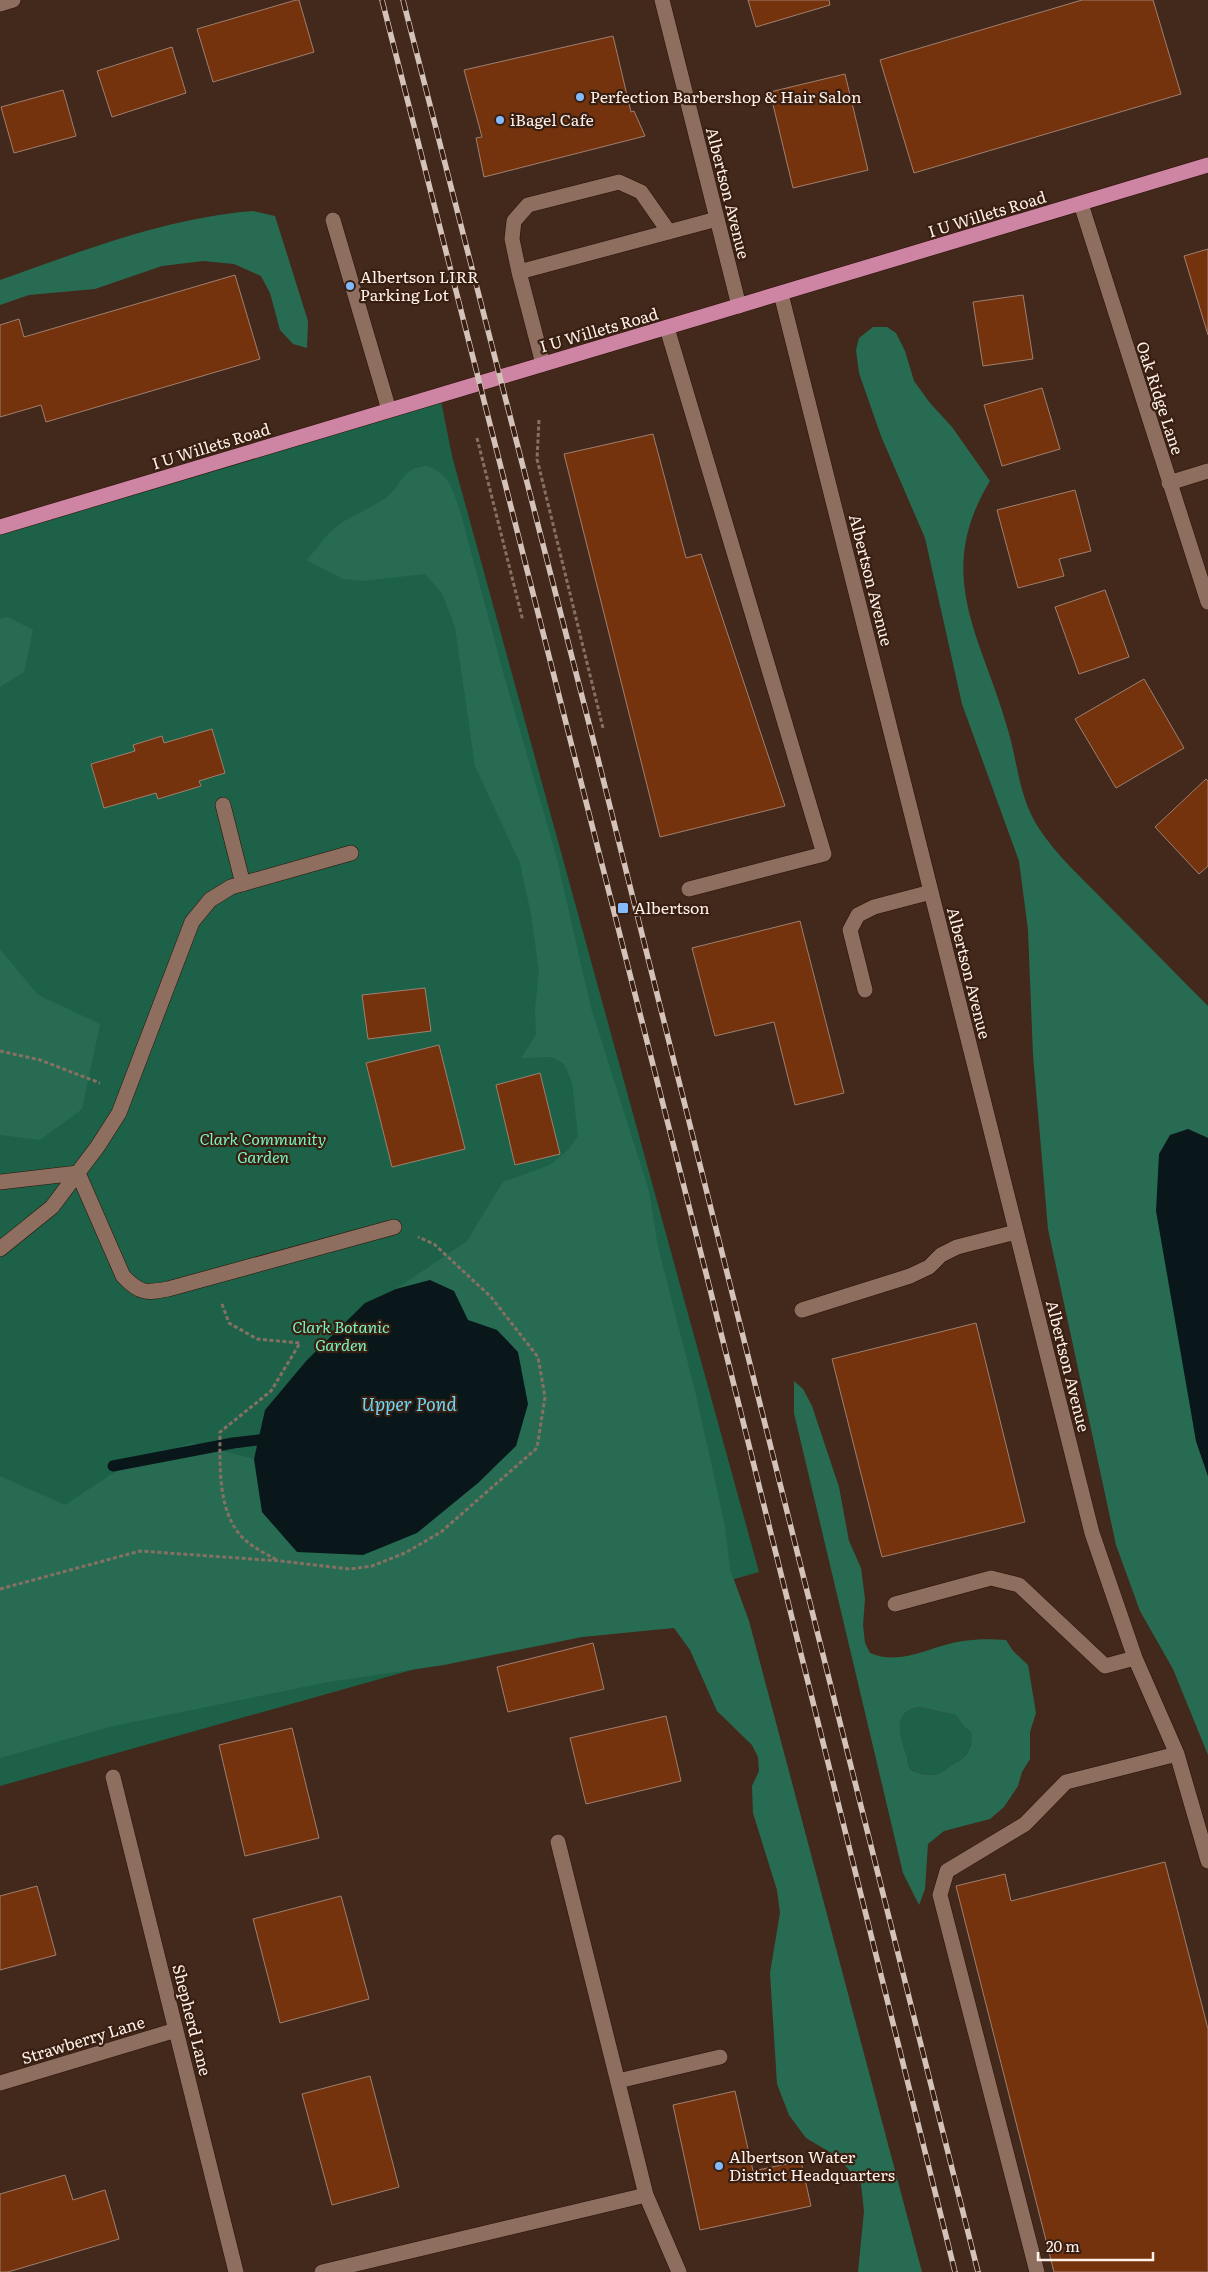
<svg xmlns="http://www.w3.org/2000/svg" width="1208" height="2272" font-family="Literata,serif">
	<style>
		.green { fill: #1d6248 }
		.forest { fill: #276c52; fill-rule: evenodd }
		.water { fill: #09171b }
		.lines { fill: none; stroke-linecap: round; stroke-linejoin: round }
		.stream { stroke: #09171b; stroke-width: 11 }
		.building { fill: #74330c; stroke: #9f7f70 }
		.minor-casing { stroke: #291105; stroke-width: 16 }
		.major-casing { stroke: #291105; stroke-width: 16 }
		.path { stroke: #867064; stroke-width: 3; stroke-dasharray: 4 2.5; stroke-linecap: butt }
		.minor { stroke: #8d6e5f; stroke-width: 15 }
		.major { stroke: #ce85a3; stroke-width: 15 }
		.rail-casing { stroke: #d4c3ba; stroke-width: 5.5 }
		.rail { stroke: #381f12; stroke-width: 4; stroke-dasharray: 11; stroke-linecap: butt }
		.poi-dot { fill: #84bcfb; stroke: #381f12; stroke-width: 2 }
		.labels { text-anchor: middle; stroke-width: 4.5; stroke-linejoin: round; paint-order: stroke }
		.poi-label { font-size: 16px; fill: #fff0e9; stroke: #381f12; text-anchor: start }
		.street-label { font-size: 16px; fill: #fff0e9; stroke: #381f12 }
		.park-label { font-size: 16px; font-style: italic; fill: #79f4c2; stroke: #381f12 }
		.water-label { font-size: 18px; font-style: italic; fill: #6ed8f6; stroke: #381f12 }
	</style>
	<rect width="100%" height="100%" fill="#43291b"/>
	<path class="green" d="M440,396L452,456L759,1572L0,1786V529Z
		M919,1707L956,1715L964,1727L971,1732C973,1746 967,1758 955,1763C949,1766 944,1772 938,1774C932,1776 913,1774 909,1767C907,1764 908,1759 907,1756C900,1736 891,1712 919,1707Z"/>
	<path class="forest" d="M253,211L275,216L308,321L307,348L293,344L280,330L270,293L261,276L234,264L203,261L162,266L95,289L29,295L0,305V280C82,251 166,218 253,211Z
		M873,327H887L896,333L905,351L914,381L930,403L952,427L990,481C932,576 983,639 1008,730C1018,764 1019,797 1038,827C1056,855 1082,878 1104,901C1139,936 1173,971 1208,1006V1138L1188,1129L1184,1360L1196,1441L1208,1476V1755L1173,1669L1140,1611L1116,1545L1048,1229L1033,1055L1028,930L1019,861L962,704L925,538L881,436L859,373L856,350L859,338Z
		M427,466C449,474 451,487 459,507L503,672L556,855L591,1008L649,1191L658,1247L697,1399L725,1526L730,1569L749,1621L922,2272H858L864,2211L861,2184L838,2157L806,2138L789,2115L777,2084L770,1973L780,1913L777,1890L753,1813L752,1786L759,1771L758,1757L752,1745L717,1711L690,1650L674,1628L582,1637L444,1665L328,1682L109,1727L0,1758V1476L65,1505L127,1464L192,1443L254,1459L262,1512L478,1483L516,1446L528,1404L497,1330L468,1320L454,1291L430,1280L396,1289L467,1241L503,1182L550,1165L567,1151L578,1136L572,1082L564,1064L552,1057L521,1058L536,1035L535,1009L539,971L531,914L520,863L475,766L455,627L442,593L425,574L363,581L343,579L306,560C316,551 322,540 331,531C346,517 367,511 384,499C403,487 399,468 427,466Z
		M8,617L33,630L24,672L0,687V619Z
		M0,949L38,995L100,1024L82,1109L40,1140L0,1135Z
		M794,1381L803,1389L812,1406L839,1487L849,1541L861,1568L865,1599L863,1625L865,1643L870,1653C901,1667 932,1645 963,1641C977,1639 992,1639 1006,1640L1013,1651L1028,1665L1036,1713L1030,1732V1759L1022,1772L1018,1786L1004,1807L990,1819L944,1831L928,1844L925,1889L919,1905L903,1873L794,1413ZM919,1707L956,1715L964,1727L971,1732C973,1747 967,1758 955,1763C949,1766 944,1772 938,1774C932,1776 912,1774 909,1767C907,1764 908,1759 907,1756C900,1736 891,1712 919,1707Z"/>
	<path class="water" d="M1188,1129L1208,1138V1476L1196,1441L1156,1211L1159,1154L1170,1135Z
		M430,1280L454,1291L468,1320L497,1330L518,1352L528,1404L516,1446L478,1483L417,1533L363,1555L297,1552L262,1512L254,1459L265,1410L307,1360L365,1303L396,1289Z"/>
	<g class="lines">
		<path class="stream" d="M113,1466L233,1443L274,1438"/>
	</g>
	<path class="building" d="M296,0H299L314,52L213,82L197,29Z
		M748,0H829L830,5L756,27Z
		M1082,0H1153L1181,94L914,173L880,60Z
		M613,36L631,112L634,111L645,136L484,177L476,138L482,137L464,70Z
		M172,47L186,93L112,117L97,71Z
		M845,74L868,170L793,188L770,92Z
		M63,90L76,136L14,153L1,107Z
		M1208,249V335L1184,256Z
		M235,275L260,359L46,422L41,405L0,417V325L19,319L24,337Z
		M1023,295L1033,359L983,366L973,302Z
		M1042,388L1060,449L1002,466L984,405Z
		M653,434L686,558L701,554L785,806L660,837L564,454Z
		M1075,490L1091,551L1059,559L1064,576L1018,588L997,510Z
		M1105,590L1129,657L1079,674L1055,607Z
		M1144,679L1184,748L1116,788L1075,719Z
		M212,729L225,773L199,781L201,786L158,799L156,793L104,808L91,764L135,751L133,745L162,736L164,743Z
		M1206,779L1208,781V866L1199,874L1155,827Z
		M800,921L844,1093L795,1105L774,1022L715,1036L692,948Z
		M425,988L431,1031L368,1039L362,995Z
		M439,1045L465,1149L392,1167L366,1063Z
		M540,1073L560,1154L515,1165L496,1085Z
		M976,1323L1025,1522L882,1557L832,1359Z
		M593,1643L604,1689L508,1712L497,1667Z
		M666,1716L681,1781L586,1804L570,1738Z
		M292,1728L319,1838L245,1856L219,1745Z
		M1165,1862L1208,2029V2272H1054L956,1886L1005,1874L1011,1901Z
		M37,1886L56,1955L0,1970V1896Z
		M341,1896L369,1999L280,2023L253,1919Z
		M370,2076L399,2187L332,2205L302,2094Z
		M735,2091L753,2171L801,2161L811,2206L700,2230L673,2105Z
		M65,2175L73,2200L105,2190L119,2239L8,2272H0V2194Z"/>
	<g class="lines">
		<g class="minor-casing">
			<path id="minor" d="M662,0L739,306
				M0,4L13,0
				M1081,204L1208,602
				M333,220L389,410
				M519,272L512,239L514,221L528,205L619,182L641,192L669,232
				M781,294L1092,1533L1135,1658L1177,1754L1208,1861
				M667,328L824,854L689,889
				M543,364L519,272L717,219
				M1169,483L1208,471
				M223,805L243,884
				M865,990L850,930L858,915L874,907L931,892
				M0,1182L78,1173L123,1276C140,1294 146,1293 168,1289L394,1227
				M0,1249L52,1207L98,1146L119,1113L192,922L210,900L231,887L351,853
				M802,1310L910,1276L929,1267L941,1255L957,1247L1016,1232
				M895,1604L991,1578L1019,1585L1105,1666L1135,1658
				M113,1777L236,2272
				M558,1842L646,2195L679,2272
				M618,2081L720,2057
				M0,2083L176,2030
				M322,2272L646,2195
				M1037,2272L940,1895L947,1871L1025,1824L1066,1782L1177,1754"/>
		</g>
		<g class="major-casing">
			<path id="major" d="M0,527L1208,165"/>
		</g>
		<path class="path" d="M539,420L537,459L603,728
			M477,438L523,621
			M0,1051L40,1060L100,1083
			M222,1304L229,1323L257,1339L300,1343L271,1391L220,1432C220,1469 217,1520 250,1544C258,1550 268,1555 277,1560
			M0,1589L140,1551L280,1561L350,1569L372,1566L405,1553L441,1532L537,1448L545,1397L538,1357L491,1297L434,1244L418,1237"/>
		<use href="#minor" class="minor"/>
		<use href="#major" class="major"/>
		<g class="rail-casing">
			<path id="rail" d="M382,0L709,1285L955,2272
				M403,0L593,739L978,2272"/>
		</g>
		<use href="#rail" class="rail"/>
	</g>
	<g class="poi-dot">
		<circle cx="580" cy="97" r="5"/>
		<circle cx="500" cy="120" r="5"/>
		<circle cx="350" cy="286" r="5"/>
		<rect x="617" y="902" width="12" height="12" rx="2.5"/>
		<circle cx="719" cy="2166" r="5"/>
	</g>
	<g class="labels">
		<g class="poi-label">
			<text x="590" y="103">Perfection Barbershop &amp; Hair Salon</text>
			<text x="510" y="126">iBagel Cafe</text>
			<text x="360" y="283">Albertson LIRR<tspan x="360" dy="18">Parking Lot</tspan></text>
			<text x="634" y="914">Albertson</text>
			<text x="729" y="2163">Albertson Water<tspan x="729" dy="18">District Headquarters</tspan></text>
		</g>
		<g class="street-label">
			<text transform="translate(728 193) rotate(76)" y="6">Albertson Avenue</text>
			<text transform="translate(987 214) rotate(-17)" y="6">I U Willets Road</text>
			<text transform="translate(599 330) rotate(-16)" y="6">I U Willets Road</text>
			<text transform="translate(1160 398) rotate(72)" y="6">Oak Ridge Lane</text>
			<text transform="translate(211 446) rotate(-17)" y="6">I U Willets Road</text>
			<text transform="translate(871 580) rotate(76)" y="6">Albertson Avenue</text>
			<text transform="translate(969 973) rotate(76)" y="6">Albertson Avenue</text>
			<text transform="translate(1068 1366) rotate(76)" y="6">Albertson Avenue</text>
			<text transform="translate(192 2020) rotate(76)" y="6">Shepherd Lane</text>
			<text transform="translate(83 2040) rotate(-17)" y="6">Strawberry Lane</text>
		</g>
		<g class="park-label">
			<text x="263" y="1145">Clark Community<tspan x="263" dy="18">Garden</tspan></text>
			<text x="341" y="1333">Clark Botanic<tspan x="341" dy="18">Garden</tspan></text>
		</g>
		<g class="water-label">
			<text x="409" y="1411">Upper Pond</text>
		</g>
	</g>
	<path d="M1038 2252v8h115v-8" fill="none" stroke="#fff0e9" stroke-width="2.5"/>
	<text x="1046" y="2252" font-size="15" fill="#fff0e9" stroke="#381f12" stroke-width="4" paint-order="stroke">20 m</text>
</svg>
